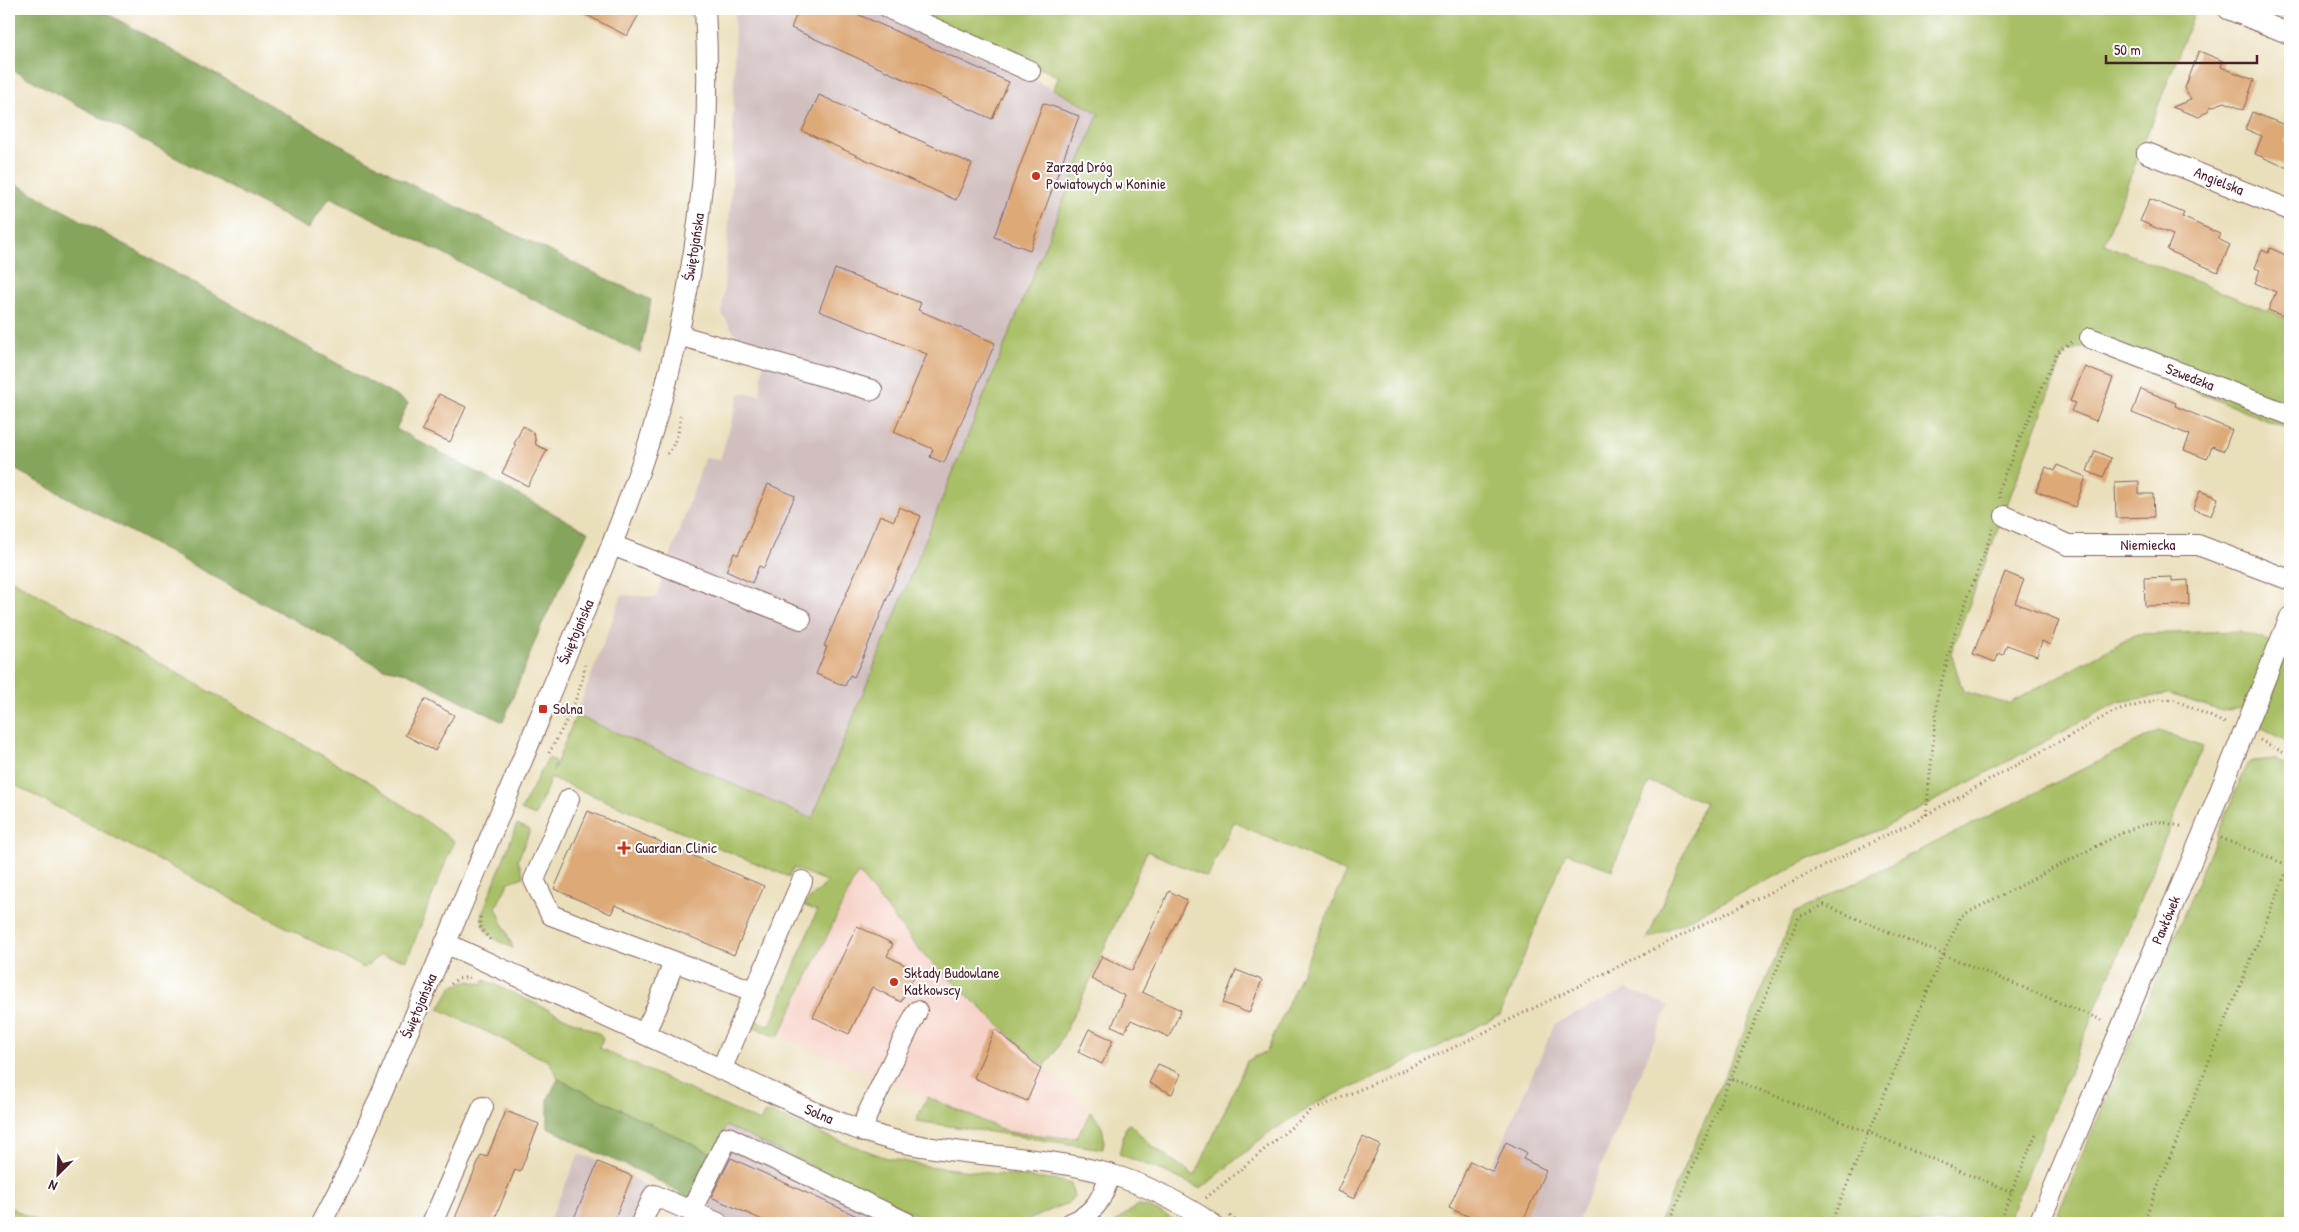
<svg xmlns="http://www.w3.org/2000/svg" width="2299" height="1232" font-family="'Patrick Hand',sans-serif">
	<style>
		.built { fill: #f6d1c6 }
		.industrial { fill: #d1bfbf }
		.green { fill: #a7bf65; stroke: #786f48 }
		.forest { fill: #85a65a; stroke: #686242 }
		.building { fill: #dda977 }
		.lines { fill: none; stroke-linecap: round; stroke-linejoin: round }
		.minor-casing { stroke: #82625d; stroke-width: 22 }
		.path { stroke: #82625d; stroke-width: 3; stroke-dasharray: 1 4; stroke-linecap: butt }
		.minor { stroke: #fff; stroke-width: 20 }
		.poi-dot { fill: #c8321e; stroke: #fff; stroke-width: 2 }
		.labels { text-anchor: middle; stroke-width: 4; stroke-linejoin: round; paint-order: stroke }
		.poi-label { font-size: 15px; fill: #4a1f2b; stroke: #fff; text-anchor: start }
		.street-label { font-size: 15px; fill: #4a1f2b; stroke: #fff }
	</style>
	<rect width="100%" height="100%" fill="#fff"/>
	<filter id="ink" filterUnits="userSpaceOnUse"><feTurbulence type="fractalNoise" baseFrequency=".02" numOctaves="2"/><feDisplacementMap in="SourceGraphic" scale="10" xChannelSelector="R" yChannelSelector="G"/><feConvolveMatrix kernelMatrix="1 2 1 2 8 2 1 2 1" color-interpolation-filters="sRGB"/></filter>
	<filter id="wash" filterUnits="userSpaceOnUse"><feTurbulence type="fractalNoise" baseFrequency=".0096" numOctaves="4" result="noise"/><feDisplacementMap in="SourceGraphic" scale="20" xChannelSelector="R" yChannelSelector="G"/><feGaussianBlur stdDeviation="1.12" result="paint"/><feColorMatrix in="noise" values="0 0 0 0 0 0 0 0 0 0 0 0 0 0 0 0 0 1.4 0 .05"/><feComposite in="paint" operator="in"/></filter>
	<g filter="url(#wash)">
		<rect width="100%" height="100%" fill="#eadfbb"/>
		<path class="built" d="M858,871L921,952L1090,1111L1088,1118L1076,1138L1009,1132L779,1036Z"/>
		<path class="industrial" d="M735,9H873L1053,89L1099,113L812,819L576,715L622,595L656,597L705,458L720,460L740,393L760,395L765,347L738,339L722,314L732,183Z
			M1627,989L1669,1006L1577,1223H1466L1555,1024Z
			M726,1126L907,1209L901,1223H693L683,1219Z
			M579,1154L596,1159L598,1162L632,1177L650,1189L635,1223H548Z"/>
		<path class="green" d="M911,9H2196L2104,244L2290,320V430L2085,346L2065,352L1951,653L1963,691L2008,704L2137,634L2239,631L2274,643L2244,707L2222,711L2169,694L2118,702L1882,829L1810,859L1647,940L1705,802L1649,782L1612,870L1566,853L1500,1015L1392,1070L1320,1101L1268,1133L1201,1189L1163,1171L1119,1154L1126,1126L1130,1124L1150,1144L1195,1176L1247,1061L1267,1051L1346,873L1234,822L1207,877L1147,851L1091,979L1055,1052L1044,1067L921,952L858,872L779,1036L776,1037L752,1027L756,1021L770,1026L817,911L803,905L828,882L793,868L789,877L551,778L535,816L521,810L548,758L555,761L553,772L576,715L812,819L1099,113L1053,89L1059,77Z
			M9,578L373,784L454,841L407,960L380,955L364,968L9,782Z
			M2285,646L2290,648V743L2257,725Z
			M2159,731L2203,747L2007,1223H1659L1752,1014L1794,913Z
			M2274,759L2290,767V1223H2054L2247,764L2252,761Z
			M517,824L530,830L518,860L524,877L509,882L496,907L513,948C496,940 481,935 482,914Z
			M485,980L600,1034L603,1038L599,1048L760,1122L764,1114L768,1112L829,1137L887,1158L928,1166L1061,1181L1071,1184L1074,1196L1068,1203L1020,1223H934L726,1126L713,1154L558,1079L550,1062L439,1009L452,986L469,981L483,984Z
			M927,1097L1009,1132L1068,1138H1076L1088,1118L1090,1111C1102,1123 1106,1132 1103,1149L916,1121Z
			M1136,1206C1152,1205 1166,1216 1180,1223H1114Z
			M9,1207L40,1223H9Z"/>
		<path class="forest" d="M9,9H99L414,186L651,300L640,353L330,197L308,229L9,68Z
			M9,180L408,403L396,429L588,532L541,626L503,722L407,673L383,668L9,466Z
			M558,1079L713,1154L692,1200L644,1173L588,1149L548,1127V1099Z"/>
		<g id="blocks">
			<path class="building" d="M575,9H624L638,16L627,36Z
				M799,9H846L1009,82L992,119L791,28Z
				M2199,51L2223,61L2221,67L2254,80L2243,110L2225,102L2210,107L2208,111L2199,117L2172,107L2191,100L2185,88Z
				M819,95L972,164L956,200L802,131Z
				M1043,103L1079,116L1030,250L994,237Z
				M2252,112L2290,127L2285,142L2290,144V169L2255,154L2262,136L2245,129Z
				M2150,199L2184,213L2182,217L2220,234L2218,239L2230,245L2218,272L2167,250L2173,235L2140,221Z
				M2270,248L2290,257V319L2268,310L2276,292L2255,283L2260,270L2255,268L2262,250L2268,253Z
				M835,269L921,303L918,310L995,343L944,463L930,457L933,449L894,432L927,354L819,311Z
				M2085,367L2113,378L2096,421L2071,411L2075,403L2070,401Z
				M2141,389L2176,403L2175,406L2232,430L2224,451L2212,446L2207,459L2184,450L2190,435L2132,413Z
				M439,394L466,407L450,442L422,430Z
				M523,426L534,433L536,445L547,450L528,486L502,473L516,445L514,444Z
				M2095,451L2111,458L2103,478L2087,471Z
				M2057,465L2086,477L2075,507L2036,491L2046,467L2055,471Z
				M2139,481V494H2153L2154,517L2116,518L2115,482Z
				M768,484L795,496L764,568L759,566L752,583L726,571L734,553L738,555Z
				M2200,491L2218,498L2211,516L2193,509Z
				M899,507L921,516L861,662L854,677L850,675L845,686L816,674L827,647L824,646L880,515L894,521Z
				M2005,572L2024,580L2015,603L2059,620L2050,645L2042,641L2037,656L2007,645L2003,655L1999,653L1995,662L1973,654Z
				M2172,577V581L2188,580L2189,605L2145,606L2144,578Z
				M425,699L454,715L435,751L405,735Z
				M588,811L764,886L734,955L615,905L611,914L554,889Z
				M1169,891L1187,900L1142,992L1181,1010L1169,1037L1131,1020L1125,1032L1112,1026L1125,996L1091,979L1102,956L1132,971Z
				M857,926L893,944L887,956L917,971L901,1002L872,987L849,1034L813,1017Z
				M1236,970L1262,980L1249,1013L1223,1003Z
				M995,1029L1041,1069L1027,1101L974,1078Z
				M1089,1029L1113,1040L1102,1064L1078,1052Z
				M1158,1064L1181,1074L1172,1094L1149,1083Z
				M506,1111L539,1124L520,1172L515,1170L493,1223H453L481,1155L487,1157Z
				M1363,1137L1380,1145L1354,1199L1337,1191Z
				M1506,1142L1526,1152L1523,1159L1546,1170L1522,1223H1469L1472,1218L1449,1208L1470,1161L1493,1172Z
				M731,1158L872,1223H769L711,1197Z
				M598,1162L632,1176L613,1223H572Z"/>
		</g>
	</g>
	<g filter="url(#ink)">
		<use href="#blocks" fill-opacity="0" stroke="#82625d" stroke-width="1"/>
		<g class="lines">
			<g class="minor-casing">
				<path id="minor" d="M890,9L1030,71
					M2228,9L2290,34
					M2147,153L2290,210
					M678,335L872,390
					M2090,338L2290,415
					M2005,516L2068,545H2198L2290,580
					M612,545L801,619
					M569,799L534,880L551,915L755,992
					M445,943L823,1116C852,1127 880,1138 910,1144C976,1157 1044,1156 1109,1174C1146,1184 1179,1202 1211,1223
					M644,1034L657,1007L674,962
					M721,1070L802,881
					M864,1132L866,1117L917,1011
					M691,1211L728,1137L907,1223
					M321,1223L348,1171C413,1022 476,872 538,722C578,625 622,529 653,429C695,294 714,150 705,9
					M432,1223L483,1107
					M641,1223L654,1195L718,1223
					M1071,1223C1095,1214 1103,1197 1110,1174
					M2039,1223L2204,831L2290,617"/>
			</g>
			<path class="path" d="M667,454C676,445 681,426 680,413
				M2000,498L1998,490L2057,352L2072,342
				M2260,740L2290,756
				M549,753C564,726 581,695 585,665
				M1926,815L1938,694L1955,632L1993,529
				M2221,838L2290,866
				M480,917V927L490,940
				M451,984L457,979L470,977
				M1732,1079L1870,1133L2012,1192
				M1206,1198L1311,1111L1440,1054L1909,824L2113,712L2155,700L2173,699L2227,724
				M1230,1216L1239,1223
				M1669,1223L1799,917L1824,905L2104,1021
				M1831,1223L1943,954L1961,916L2128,830L2157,821L2184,827
				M1999,1223L2037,1131
				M2143,1223L2289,866"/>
			<use href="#minor" class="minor"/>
		</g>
	</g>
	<g class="poi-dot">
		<circle cx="1036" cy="176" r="5"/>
		<rect x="538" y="704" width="10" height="10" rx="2.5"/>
		<path d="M621.5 840.5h5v5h5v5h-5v5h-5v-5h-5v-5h5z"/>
		<circle cx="894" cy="982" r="5"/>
	</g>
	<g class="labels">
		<g class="poi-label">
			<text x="1046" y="172">Zarząd Dróg<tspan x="1046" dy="17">Powiatowych w Koninie</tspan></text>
			<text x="553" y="714">Solna</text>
			<text x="635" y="853">Guardian Clinic</text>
			<text x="904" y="978">Składy Budowlane<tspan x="904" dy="17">Kałkowscy</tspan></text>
		</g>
		<g class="street-label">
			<text transform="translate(2219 181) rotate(22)" y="5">Angielska</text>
			<text transform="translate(694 247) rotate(-81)" y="5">Świętojańska</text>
			<text transform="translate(2190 377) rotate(21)" y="5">Szwedzka</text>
			<text x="2148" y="550">Niemiecka</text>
			<text transform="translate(576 632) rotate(-67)" y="5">Świętojańska</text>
			<text transform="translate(2166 920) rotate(-67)" y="5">Pawłówek</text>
			<text transform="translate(419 1006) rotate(-67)" y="5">Świętojańska</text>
			<text transform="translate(819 1114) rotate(23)" y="5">Solna</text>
		</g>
	</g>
	<rect width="2299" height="1232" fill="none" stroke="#fff" stroke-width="30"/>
	<g transform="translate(58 1174) rotate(204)" stroke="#ffffff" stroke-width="4" paint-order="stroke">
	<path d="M0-4L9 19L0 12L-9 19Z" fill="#4a1f2b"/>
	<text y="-8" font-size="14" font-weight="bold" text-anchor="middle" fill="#4a1f2b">N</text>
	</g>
	<path d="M2106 55v8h151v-8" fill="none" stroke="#4a1f2b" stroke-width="2.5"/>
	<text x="2114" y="55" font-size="15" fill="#4a1f2b" stroke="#ffffff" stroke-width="4" paint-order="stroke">50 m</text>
</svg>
